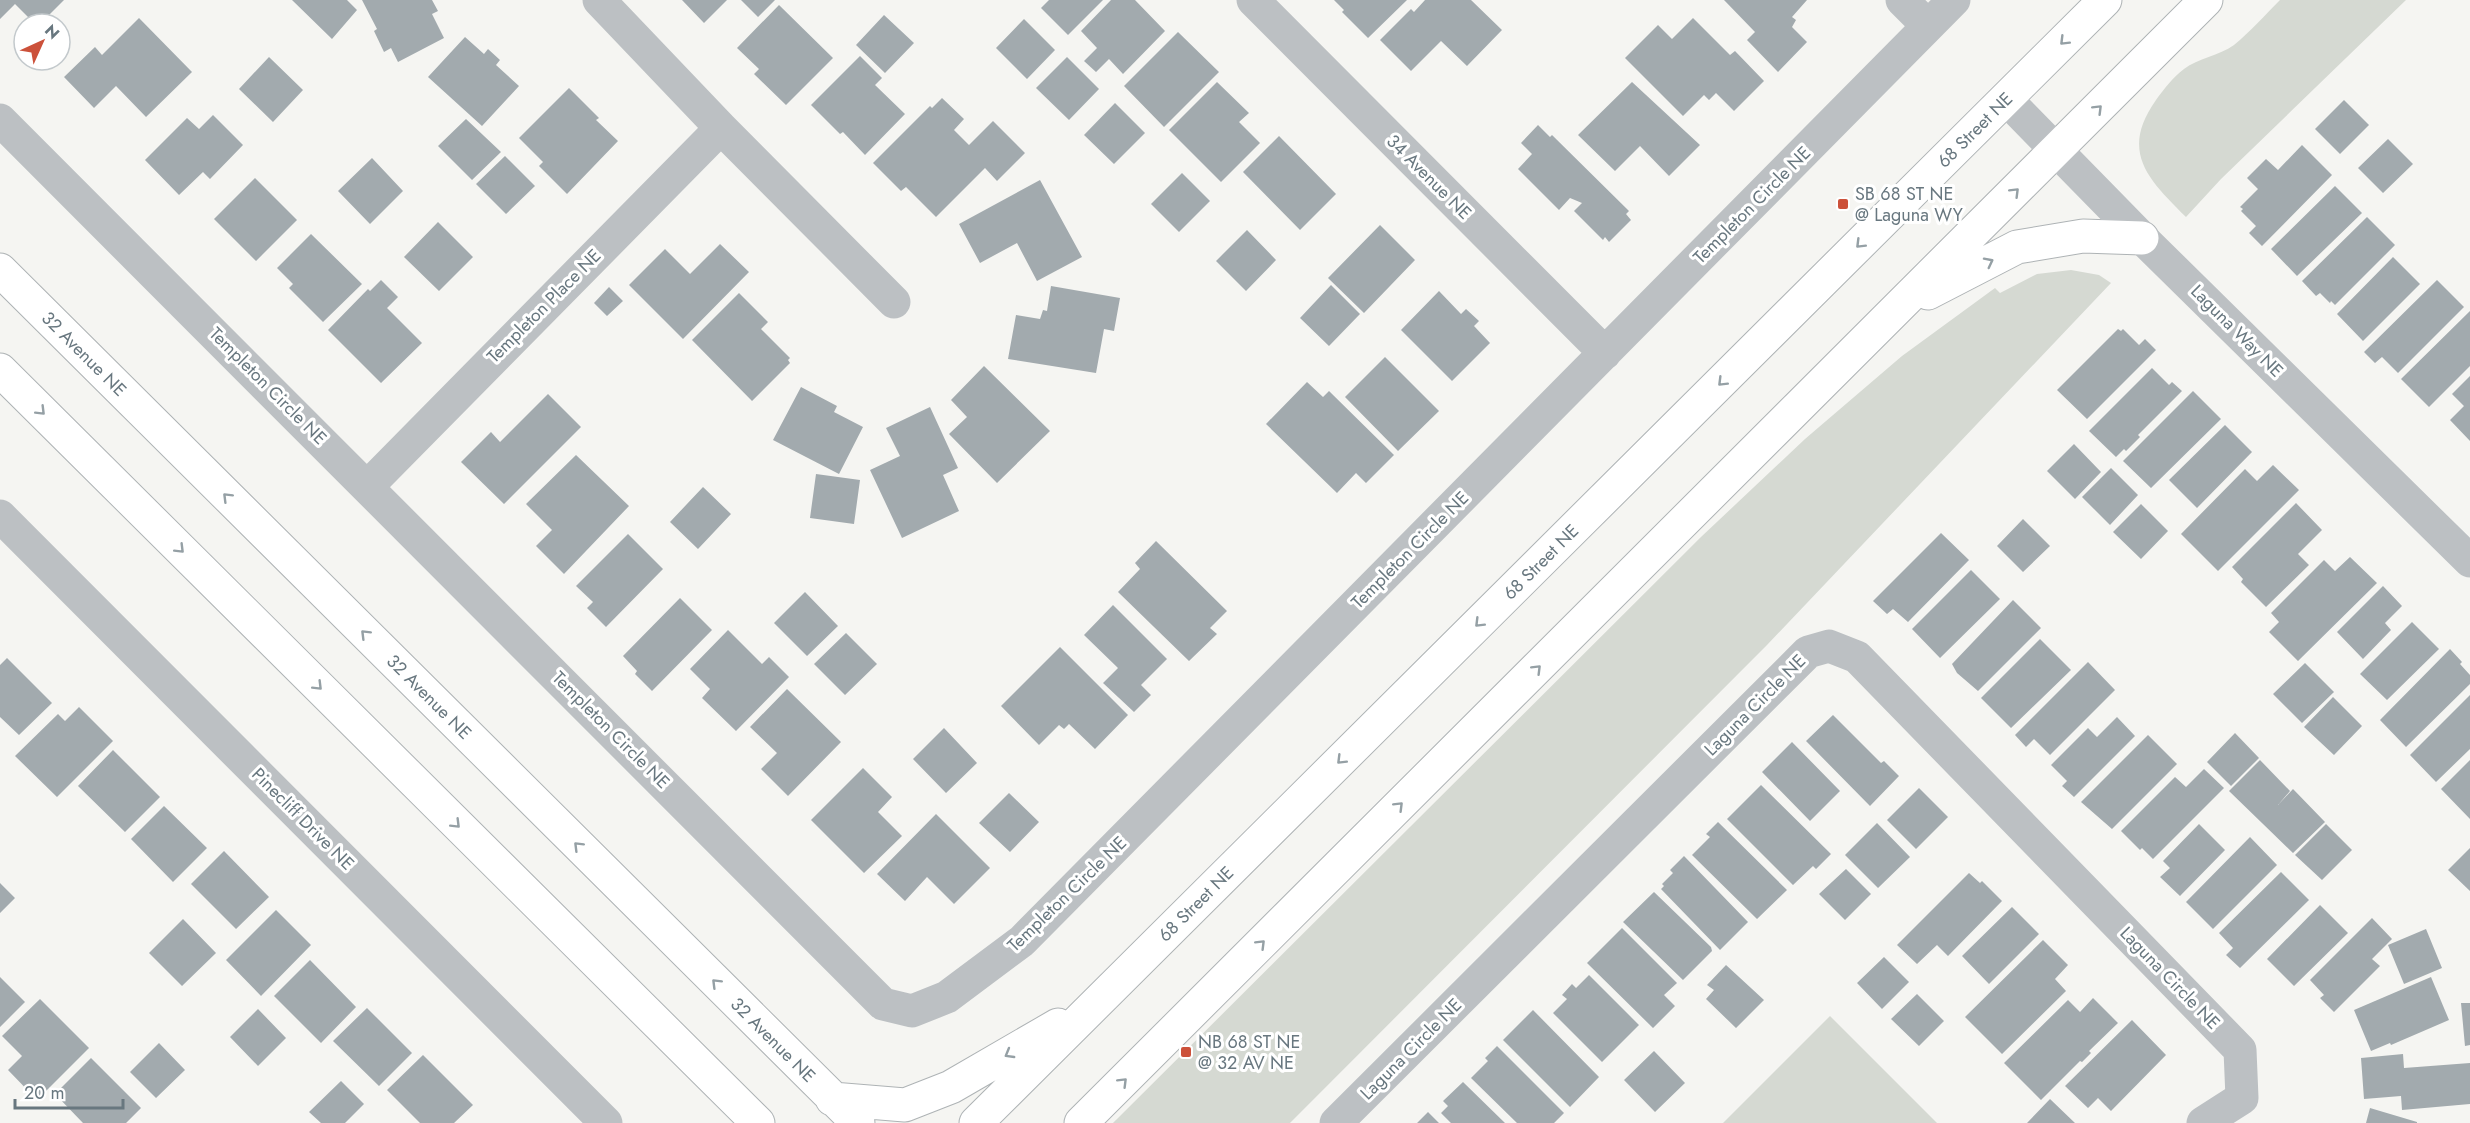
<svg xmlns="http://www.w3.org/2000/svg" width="2470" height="1123" font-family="Jost,sans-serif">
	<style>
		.green { fill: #d5d9d2 }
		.building { fill: #a2aaae }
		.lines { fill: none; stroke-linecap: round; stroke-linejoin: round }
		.major-casing { stroke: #aeb3b5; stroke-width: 35 }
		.minor { stroke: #bcc0c3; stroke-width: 33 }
		.major { stroke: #fff; stroke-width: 33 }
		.oneway { stroke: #95a0a5 }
		.poi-dot { fill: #cc513a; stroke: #fff; stroke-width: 2 }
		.labels { text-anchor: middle; stroke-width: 6; stroke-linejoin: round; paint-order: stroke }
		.street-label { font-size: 18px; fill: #68777f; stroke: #fff }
		.poi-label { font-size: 18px; fill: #68777f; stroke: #fff; text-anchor: start }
	</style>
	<rect width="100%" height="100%" fill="#f5f5f2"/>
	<path class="green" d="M2280,0H2406L2221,179L2186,217C2149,180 2119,152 2156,100C2164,89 2173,77 2184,69C2198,58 2219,56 2234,45C2250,32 2265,15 2280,0Z
		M2071,270L2099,275L2111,283L1767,645L1290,1123H1113L1701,537L1805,439L1902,356L1995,288L2000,293L2037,274Z
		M1830,1016L1937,1123H1723Z"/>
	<path class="building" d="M0,0H64L40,24H35L15,4L0,19Z
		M292,0H347L357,10L332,39Z
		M362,0H432L438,11L432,14L444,38L398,62L391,48L384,52L374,31L377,29Z
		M682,0H727L704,23Z
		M741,0H775L758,17Z
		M1049,0H1103L1068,35L1041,8Z
		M1111,0H1135L1165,31L1123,74L1109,59L1096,72L1084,61L1097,48L1081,31Z
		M1334,0H1407L1368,38L1342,12L1344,10Z
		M1425,0H1471L1502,30L1467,66L1441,41L1411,71L1380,40L1411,9L1414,12Z
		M1724,0H1807L1792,17L1796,20L1792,27L1807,42L1778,72L1747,40L1755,32Z
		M779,5L833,58L786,105L754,74L759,69L737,48Z
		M884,15L914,43L885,73L856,45Z
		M139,18L192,72L146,117L116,86L94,108L64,77L95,47L102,55Z
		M1693,18L1730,55L1735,51L1764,81L1734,111L1716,93L1709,100L1704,95L1683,116L1625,58L1658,25L1672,39Z
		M1024,19L1055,50L1027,79L996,48Z
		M1178,32L1219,72L1164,127L1124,86Z
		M465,37L484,54L488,49L500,60L496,65L519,86L482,126L428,77Z
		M860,56L882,78L875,85L905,114L865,155L843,132L840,134L811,105Z
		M269,57L303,90L273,122L239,89Z
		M1067,57L1099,89L1069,120L1036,88Z
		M1217,82L1249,113L1239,122L1260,143L1221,182L1169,130Z
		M1632,82L1700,145L1669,176L1640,146L1615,171L1578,135Z
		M569,88L599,118L596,120L618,141L567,194L539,166L543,162L519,138Z
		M942,98L964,119L954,130L969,145L993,121L1025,153L997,181L985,168L936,217L906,187L901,191L873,163L930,106L932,108Z
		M2344,100L2369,125L2340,154L2315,129Z
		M1115,103L1145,133L1114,164L1084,135Z
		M213,115L243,145L210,179L203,172L179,195L145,160L187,118L199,129Z
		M466,119L501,152L472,180L438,146Z
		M1538,125L1550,137L1552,135L1629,211L1626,214L1631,220L1609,242L1605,237L1603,240L1574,211L1582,203L1570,198L1559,210L1518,169L1532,154L1521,143Z
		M1279,136L1336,194L1300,230L1243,172Z
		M2388,139L2413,164L2383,193L2358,168Z
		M2302,145L2332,175L2262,246L2249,233L2256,226L2241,211L2243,209L2240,207L2258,189L2247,178L2266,159L2278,170Z
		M505,156L535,186L506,214L476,184Z
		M372,158L403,191L370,224L338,191Z
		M1182,173L1210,201L1179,232L1151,204Z
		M255,178L297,220L256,261L214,219Z
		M1040,180L1082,257L1037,281L1017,243L980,263L959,224Z
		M2335,186L2362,213L2297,276L2271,249Z
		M2367,217L2395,245L2335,305L2331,301L2330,303L2320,293L2316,296L2302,281Z
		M438,222L473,257L439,291L404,257Z
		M1380,225L1415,260L1364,313L1328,278Z
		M1247,230L1276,260L1246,291L1216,261Z
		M311,234L362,284L323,322L289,288L293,284L277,268Z
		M720,244L749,272L683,339L629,285L665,249L690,274Z
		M2393,257L2420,284L2363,341L2337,314Z
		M381,280L398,297L387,308L422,343L381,383L328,330L368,289L370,291Z
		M2437,280L2464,307L2398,373L2382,357L2375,363L2364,352Z
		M1331,285L1360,314L1329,346L1300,318Z
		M1051,286L1120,298L1114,331L1104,329L1096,373L1008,359L1016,315L1040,319L1043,310L1047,311Z
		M609,287L623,301L607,316L594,303Z
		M1439,291L1461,314L1466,309L1479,321L1474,326L1490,343L1452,381L1401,330Z
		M739,293L768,322L761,329L790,358L788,360L790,363L752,401L692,340Z
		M2470,311V366L2429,407L2401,379Z
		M2118,329L2121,331L2123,329L2139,345L2145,339L2156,350L2087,419L2057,390Z
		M1385,357L1439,411L1398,451L1345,397Z
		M984,366L1050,431L997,483L949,434L967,417L951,400Z
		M2152,368L2169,385L2172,382L2182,391L2138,435L2140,437L2126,451L2124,449L2116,457L2089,431Z
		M2470,376V441L2450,420L2464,406L2452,394Z
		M1307,382L1323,397L1329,391L1394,455L1366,483L1356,473L1337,493L1266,424Z
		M801,387L837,406L834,412L863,427L839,474L773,440Z
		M2193,391L2221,419L2151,488L2123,461Z
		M548,394L581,427L504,504L461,462L491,432L500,442Z
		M930,407L958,468L943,475L959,511L902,538L870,470L900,456L886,428Z
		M2225,425L2252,452L2197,508L2169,480Z
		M2074,444L2101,472L2075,499L2047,471Z
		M576,455L629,506L564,574L536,546L552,530L526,504Z
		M2273,465L2299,490L2218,571L2181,534L2245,469L2257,481Z
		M2111,468L2138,495L2110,525L2082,497Z
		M816,474L860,480L854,524L810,518Z
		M703,487L731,514L698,549L670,522Z
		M2296,503L2322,530L2298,554L2309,565L2266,607L2241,582L2243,579L2232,567Z
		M2141,504L2168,531L2141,559L2113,532Z
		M2023,519L2050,546L2023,572L1997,546Z
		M1941,533L1969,560L1908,622L1893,609L1887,614L1873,601Z
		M628,534L663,569L606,627L587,608L593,602L576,586Z
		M1156,541L1227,611L1210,628L1217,634L1189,661L1118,592L1140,569L1135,563Z
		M2350,557L2377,583L2298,661L2269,632L2279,622L2271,613L2324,560L2335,571Z
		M1971,570L2000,599L1940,658L1912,629Z
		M2383,586L2402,606L2385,623L2391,630L2363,659L2337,632Z
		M805,592L838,626L807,656L774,623Z
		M680,598L712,630L652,691L635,674L637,671L623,656Z
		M2013,600L2041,628L1978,691L1957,673L1952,664Z
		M1113,605L1167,659L1141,685L1151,695L1134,712L1103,683L1118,668L1084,635Z
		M2412,622L2439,649L2387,700L2360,674Z
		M728,630L762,664L769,657L789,677L736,731L702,698L710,689L690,669Z
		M846,633L877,664L845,695L814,664Z
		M2040,639L2071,670L2011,728L1981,698Z
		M1060,647L1128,715L1095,749L1069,724L1064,729L1059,725L1039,745L1001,706Z
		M2450,649L2462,662L2460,664L2470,675V684L2406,747L2380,720Z
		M7,658L52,703L19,735L0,717V665Z
		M2088,662L2115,690L2050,755L2034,739L2026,747L2015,735Z
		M2305,663L2334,692L2302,723L2273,694Z
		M787,689L841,742L788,796L761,769L777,753L750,727Z
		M2470,695V749L2436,782L2410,755Z
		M2333,697L2362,726L2334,755L2304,727Z
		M79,707L113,741L57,797L15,756L58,714L65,721Z
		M1833,715L1881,763L1884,761L1899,776L1870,806L1806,741Z
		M2117,717L2135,736L2074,797L2062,786L2067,781L2051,765L2088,728L2097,737Z
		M944,728L977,763L946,793L913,759Z
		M2235,733L2259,758L2231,786L2207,762Z
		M2148,735L2177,764L2112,829L2081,802Z
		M1792,742L1840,791L1810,821L1762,772Z
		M113,750L160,797L125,832L78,786Z
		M2260,760L2290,791L2278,805L2293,789L2325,822L2293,853L2229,791Z
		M2470,760V819L2441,789Z
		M863,768L892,797L878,812L902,836L864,873L811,820Z
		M2204,769L2224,788L2153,859L2142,848L2140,850L2121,831L2175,777L2186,787Z
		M1761,785L1831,854L1816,869L1813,866L1793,885L1727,819Z
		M1919,788L1948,817L1916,849L1887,820Z
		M1009,793L1039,822L1010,852L979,823Z
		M164,806L207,848L173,882L131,839Z
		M936,814L990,868L954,904L927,877L905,901L877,874Z
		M1718,822L1787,890L1757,919L1692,855L1710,837L1706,834Z
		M1877,823L1910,857L1878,888L1845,855Z
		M2199,824L2225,850L2180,896L2160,877L2170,868L2163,861Z
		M2326,824L2352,850L2322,880L2295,855Z
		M2250,837L2277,865L2213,929L2186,902Z
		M2470,848V891L2448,870Z
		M224,851L269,897L236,929L191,884Z
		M1684,856L1748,922L1720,950L1661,889L1664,886L1662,884L1673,873L1670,870Z
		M1846,869L1871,894L1845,920L1819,894Z
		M2281,872L2309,900L2240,968L2226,955L2233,948L2219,933Z
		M1969,873L1980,883L1982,881L2002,901L1948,956L1937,945L1917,964L1897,945Z
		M0,883L15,898L0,913Z
		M1654,892L1711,947L1712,951L1683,980L1623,922Z
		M2320,905L2348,933L2294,986L2267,959Z
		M2012,907L2039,934L1989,984L1962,956Z
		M276,910L311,945L261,996L226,960Z
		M2372,918L2392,939L2372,959L2380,966L2334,1012L2320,998L2324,995L2310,980Z
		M183,919L216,953L182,986L149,953Z
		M1622,928L1677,983L1664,995L1675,1006L1653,1028L1587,963Z
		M2426,929L2442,968L2404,984L2388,945Z
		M2043,940L2068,965L2055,979L2066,991L2002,1054L1965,1017Z
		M1884,957L1909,982L1882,1009L1857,983Z
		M310,960L356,1007L321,1043L274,996Z
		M1726,965L1764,1000L1736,1028L1706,999L1714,990L1707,985Z
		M1589,975L1639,1025L1602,1062L1553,1013L1567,999L1562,995L1572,984L1576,988Z
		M0,977L25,1002L0,1027Z
		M2431,977L2449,1020L2391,1045L2390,1043L2371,1051L2354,1010Z
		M1917,994L1944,1021L1919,1046L1891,1019Z
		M2093,998L2118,1023L2089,1051L2091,1053L2082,1062L2080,1061L2041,1100L2004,1063L2068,1000L2080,1012Z
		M40,999L89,1048L37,1100L8,1070L22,1056L2,1036Z
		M2461,1003H2470V1045L2465,1046Z
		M367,1008L412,1053L379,1086L333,1041Z
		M258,1009L286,1038L258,1066L230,1037Z
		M1533,1010L1599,1077L1570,1107L1503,1040Z
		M2132,1020L2166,1055L2111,1111L2098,1098L2088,1108L2065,1086Z
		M159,1043L185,1070L156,1098L130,1072Z
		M1497,1046L1564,1113L1554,1123H1517L1471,1078L1488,1061L1485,1058Z
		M1654,1051L1685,1083L1655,1112L1624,1080Z
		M2403,1054L2404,1068L2470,1063V1104L2402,1110L2401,1096L2364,1099L2361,1058Z
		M423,1055L473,1105L454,1123H420L387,1090Z
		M91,1058L141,1108L126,1123H83L55,1094Z
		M341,1081L364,1104L345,1123H321L309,1112Z
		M1463,1082L1505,1123H1451L1441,1113L1448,1106L1443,1101Z
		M2050,1099L2075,1123H2027Z
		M2370,1108L2417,1122V1123H2366Z
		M1428,1112L1439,1123H1417Z"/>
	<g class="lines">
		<g class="major-casing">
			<path id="major" d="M0,270L858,1123
				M1928,293L2017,247L2083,236L2142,238
				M0,370L758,1123
				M832,1099L905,1105L951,1087L1058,1025
				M976,1123L2105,0
				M1081,1123L2206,0"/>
		</g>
		<path class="minor" d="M599,0L721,128L894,302
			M1253,0L1605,353
			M1902,0L1928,26
			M2006,99L2149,245L2470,561
			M0,120L883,1004L912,1011L947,997L1022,941L1954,0
			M368,486L721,128
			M0,516L606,1123
			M1336,1123L1808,652L1829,646L1857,657L2240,1050L2242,1098L2203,1123"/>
		<use href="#major" class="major"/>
	</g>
	<defs><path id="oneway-chevron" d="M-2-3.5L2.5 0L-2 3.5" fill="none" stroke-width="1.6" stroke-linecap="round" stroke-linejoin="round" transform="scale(1.5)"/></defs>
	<g class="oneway">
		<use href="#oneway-chevron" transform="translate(2064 41) rotate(135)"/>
		<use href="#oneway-chevron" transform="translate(2098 109) rotate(-45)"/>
		<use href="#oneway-chevron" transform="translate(2015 192) rotate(-45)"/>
		<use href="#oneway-chevron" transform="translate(1860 244) rotate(135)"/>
		<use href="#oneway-chevron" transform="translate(1989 262) rotate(-27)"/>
		<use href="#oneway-chevron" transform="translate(1722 382) rotate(135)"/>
		<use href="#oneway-chevron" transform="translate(41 411) rotate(45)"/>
		<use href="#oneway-chevron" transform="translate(227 497) rotate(-135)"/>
		<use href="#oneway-chevron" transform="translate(180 549) rotate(45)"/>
		<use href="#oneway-chevron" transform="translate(1479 623) rotate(135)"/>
		<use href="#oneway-chevron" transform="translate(365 634) rotate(-135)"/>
		<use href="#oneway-chevron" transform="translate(1537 669) rotate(-45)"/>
		<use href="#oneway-chevron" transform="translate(318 686) rotate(45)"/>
		<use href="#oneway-chevron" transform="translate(1341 760) rotate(135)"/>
		<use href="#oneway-chevron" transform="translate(1399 806) rotate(-45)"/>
		<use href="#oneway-chevron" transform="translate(456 824) rotate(45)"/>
		<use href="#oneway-chevron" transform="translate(578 846) rotate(-135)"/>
		<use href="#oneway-chevron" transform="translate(1261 944) rotate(-45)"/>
		<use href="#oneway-chevron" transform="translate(716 983) rotate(-135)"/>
		<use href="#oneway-chevron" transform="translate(1009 1054) rotate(150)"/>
		<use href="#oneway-chevron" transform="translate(1123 1082) rotate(-45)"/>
	</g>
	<g class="poi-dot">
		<rect x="1837" y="198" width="12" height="12" rx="3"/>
		<rect x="1180" y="1046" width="12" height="12" rx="3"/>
	</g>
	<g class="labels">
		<g class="street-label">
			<text transform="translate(1975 130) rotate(-45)" y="6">68 Street NE</text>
			<text transform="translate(1429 177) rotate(45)" y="6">34 Avenue NE</text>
			<text transform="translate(1752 205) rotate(-45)" y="6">Templeton Circle NE</text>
			<text transform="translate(544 306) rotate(-45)" y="6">Templeton Place NE</text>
			<text transform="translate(2237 331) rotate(45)" y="6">Laguna Way NE</text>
			<text transform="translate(84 354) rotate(45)" y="6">32 Avenue NE</text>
			<text transform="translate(268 386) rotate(45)" y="6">Templeton Circle NE</text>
			<text transform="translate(1410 550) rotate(-45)" y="6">Templeton Circle NE</text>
			<text transform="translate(1541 562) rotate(-45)" y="6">68 Street NE</text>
			<text transform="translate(429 697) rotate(45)" y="6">32 Avenue NE</text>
			<text transform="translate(1755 705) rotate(-45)" y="6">Laguna Circle NE</text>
			<text transform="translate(611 730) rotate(45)" y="6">Templeton Circle NE</text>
			<text transform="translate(303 819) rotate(45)" y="6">Pinecliff Drive NE</text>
			<text transform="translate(1067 894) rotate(-44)" y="6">Templeton Circle NE</text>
			<text transform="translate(1196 904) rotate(-45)" y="6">68 Street NE</text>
			<text transform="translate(2170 978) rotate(46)" y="6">Laguna Circle NE</text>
			<text transform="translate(773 1040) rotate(45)" y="6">32 Avenue NE</text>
			<text transform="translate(1411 1049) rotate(-45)" y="6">Laguna Circle NE</text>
		</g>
		<g class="poi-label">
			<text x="1855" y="200">SB 68 ST NE<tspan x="1855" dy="21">@ Laguna WY</tspan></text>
			<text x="1198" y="1048">NB 68 ST NE<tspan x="1198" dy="21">@ 32 AV NE</tspan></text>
		</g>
	</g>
	<g transform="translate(42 42) rotate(45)"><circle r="28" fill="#ffffff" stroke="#c3c9cc" stroke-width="1.5"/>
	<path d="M0-4.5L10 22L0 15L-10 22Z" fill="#cc513a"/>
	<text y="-9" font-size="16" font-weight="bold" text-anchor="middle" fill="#68777f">N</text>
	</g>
	<path d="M15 1099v9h108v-9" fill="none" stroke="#68777f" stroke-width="3"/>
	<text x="24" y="1099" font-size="18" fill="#68777f" stroke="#ffffff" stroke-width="4.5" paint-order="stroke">20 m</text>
</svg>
